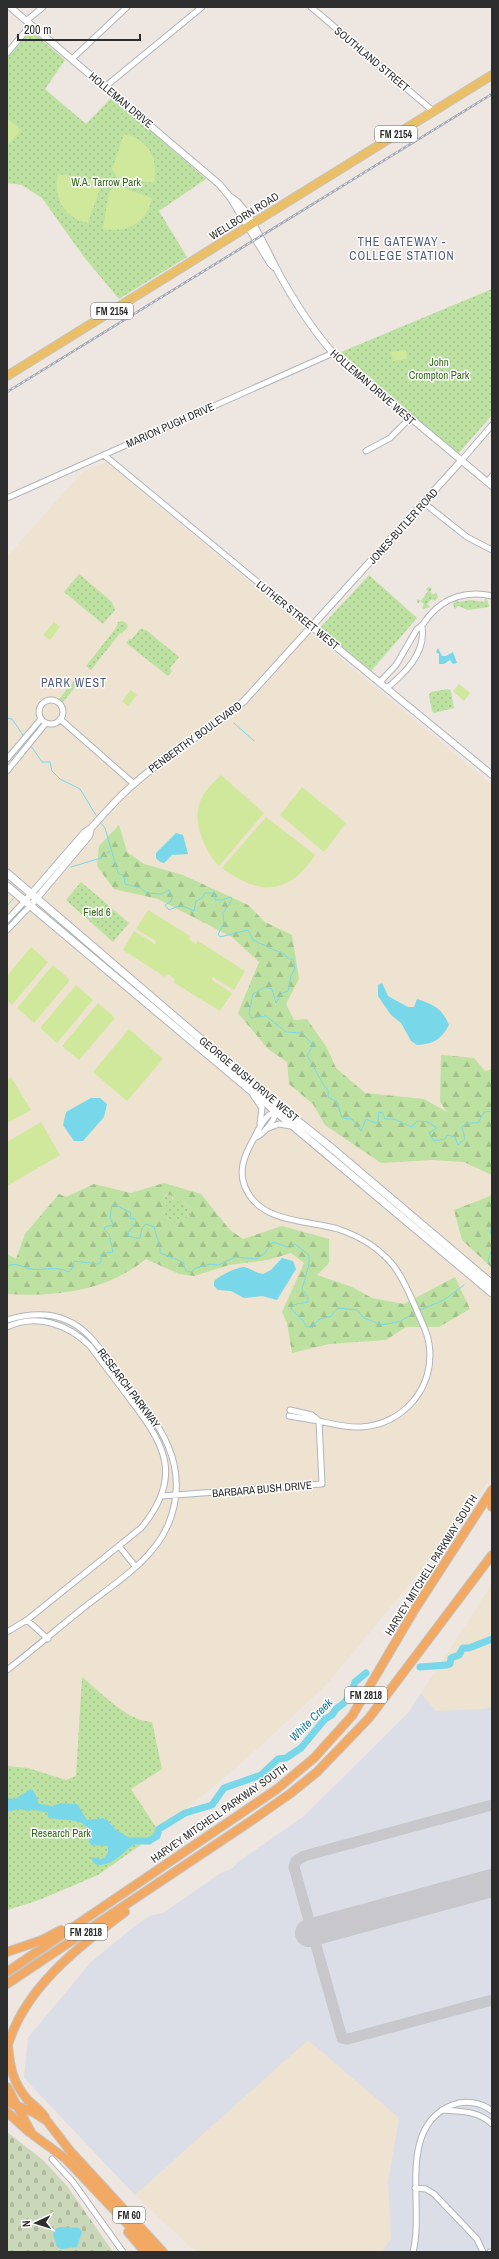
<svg xmlns="http://www.w3.org/2000/svg" width="499" height="2259" font-family="'Archivo Narrow',sans-serif">
	<style>
		.education { fill: #eee2d1 }
		.airport { fill: #dbdee7 }
		.grass { fill: url(#grass-dots) }
		.forest { fill: url(#forest-firs); fill-rule: evenodd }
		.cemetery { fill: url(#cemetery-stones) }
		.pitch { fill: #cfe89c }
		.water { fill: #79d7ea }
		.lines { fill: none; stroke-linecap: round; stroke-linejoin: round }
		.stream { stroke: #79d7ea; stroke-width: 1 }
		.river { stroke: #79d7ea; stroke-width: 7 }
		.taxiway { stroke: #c8c7cb; stroke-width: 11 }
		.runway { stroke: #c8c7cb; stroke-width: 28 }
		.minor-casing { stroke: #b0b4bc; stroke-width: 7 }
		.tertiary-casing { stroke: #b0b4bc; stroke-width: 8 }
		.secondary-casing { stroke: #b0b4bc; stroke-width: 9 }
		.primary-casing { stroke: #c4c4c4; stroke-width: 10 }
		.trunk-casing { stroke: #c4c4c4; stroke-width: 10 }
		.minor { stroke: #fff; stroke-width: 5 }
		.tertiary { stroke: #fff; stroke-width: 6 }
		.secondary { stroke: #fff; stroke-width: 7 }
		.primary { stroke: #ebbf68; stroke-width: 8 }
		.trunk { stroke: #f2a964; stroke-width: 8 }
		.rail-casing { stroke: #a3a8b6; stroke-width: 2.5 }
		.rail { stroke: #fff; stroke-width: 1; stroke-dasharray: 3; stroke-linecap: butt }
		.labels { text-anchor: middle; stroke-width: 3; stroke-linejoin: round; paint-order: stroke }
		.shield { fill: #fff; stroke: #6c6c6c; stroke-width: 1 }
		.shield-label { font-size: 10px; font-weight: bold; fill: #2d2d2d }
		.street-label { font-size: 11px; fill: #2d2d2d; stroke: #fff }
		.park-label { font-size: 11px; fill: #35691e; stroke: #fff }
		.neighbourhood-label { font-size: 12px; letter-spacing: 1px; fill: #4e5b7c; stroke: #fff }
		.water-label { font-size: 12px; font-style: italic; fill: #147a9a; stroke: #fff }
	</style>
	<defs>
		<pattern id="grass-dots" width="8" height="8" patternUnits="userSpaceOnUse"><rect width="8" height="8" fill="#bde1a0"/><path d="M2 2h.1M6 6h.1" fill="none" stroke="#a3c18a" stroke-width="1.8" stroke-linecap="round"/></pattern>
		<pattern id="forest-firs" width="22" height="20" patternUnits="userSpaceOnUse"><rect width="22" height="20" fill="#bde1a0"/><path d="M5 1l3.5 6h-7zM16 11l3.5 6h-7z" fill="#a3c18a"/></pattern>
		<pattern id="cemetery-stones" width="16" height="16" patternUnits="userSpaceOnUse"><rect width="16" height="16" fill="#cad7b8"/><path d="M2 7V4a2 2 0 0 1 4 0v3zM10 15v-3a2 2 0 0 1 4 0v3z" fill="#aeb99e"/></pattern>
	</defs>
	<rect width="100%" height="100%" fill="#eee6e0"/>
	<path class="education" d="M106,462L492,785V1477L452,1532L328,1683L245,1760L159,1832L133,1851L39,1900L7,1910V557L81,473Z
		M492,1584V2252H196L135,2195L24,2078L28,2038L91,1962L135,1926L150,1916L163,1913L221,1873L233,1868L238,1862L303,1817L409,1712Z"/>
	<path class="airport" d="M421,1693L436,1711L482,1709L492,1707V2252H382L391,2239L388,2182L399,2118L308,2040L135,2195L24,2078L28,2038L91,1962L135,1926L150,1916L163,1913L221,1873L233,1868L238,1862L303,1817L409,1712Z"/>
	<path class="grass" d="M28,28L65,60L45,89L86,124L112,97L206,179L159,211L187,257L119,299L84,257L42,198L22,185L7,183V52Z
		M492,289V415L458,454L341,352Z
		M79,574L112,602L115,610L103,624L64,592Z
		M369,575L417,618L371,671L320,628Z
		M429,587L432,588L430,592L434,595L436,592L438,597L435,601L432,599L427,604L430,607L424,609L422,608L424,604L420,601L418,604L417,600V599L421,601L428,591L426,589Z
		M457,599L458,602L471,600L484,602L485,599H487L489,607L468,610L458,606L455,609L453,604Z
		M122,621L126,623L128,627L121,634L120,633L91,670L86,666L116,628L118,622Z
		M140,629L146,630L179,657L170,668L172,671L168,676L126,643L129,639H132Z
		M78,676L81,680L62,703L59,699Z
		M448,689L451,691L454,708L434,713L432,711L429,695L431,692Z
		M81,882L129,923L113,942L66,900Z
		M168,1194L173,1195L172,1199L184,1202L191,1209L190,1218H183L176,1223L161,1215L160,1213L164,1212L166,1204L163,1202L162,1197Z
		M82,1677C102,1693 125,1720 152,1722L162,1769L131,1789L159,1832L98,1875L39,1900L7,1910V1766L28,1768L66,1780L76,1776Z"/>
	<path class="forest" d="M119,825L127,852L144,864L183,875L248,905L265,922L292,935L299,979L286,1004L294,1020L307,1019L327,1048L336,1068L365,1093L424,1099L447,1112L440,1102L441,1055L474,1058L485,1071L492,1069V1175L464,1162L432,1160L381,1163L325,1125L313,1104L289,1084L287,1062L268,1049L238,1013L259,962L232,937L158,899L114,889L97,866L99,846Z
		M164,1183L201,1194L230,1230L243,1239L282,1226L329,1239V1263L317,1275L352,1287L372,1298L404,1304L455,1277L470,1309L439,1327H406L386,1340L329,1344L292,1353L287,1323L282,1312L304,1263L291,1253L268,1260L229,1265L194,1276L179,1274L146,1259C107,1291 56,1297 7,1294V1254L16,1259L25,1234L59,1194L66,1197L94,1184L131,1193ZM166,1194L173,1196V1201L184,1202L191,1209L190,1218H182L176,1223L161,1215V1213L167,1210V1207L162,1199Z
		M492,1190V1268L462,1240L454,1210L490,1196Z"/>
	<path class="cemetery" d="M7,2132L43,2160L67,2186L113,2252H7Z"/>
	<path class="pitch" d="M7,118L21,130L7,146Z
		M124,134C149,139 159,159 154,183L117,177L112,169Z
		M58,174L95,180L100,188L88,223C64,218 53,198 58,174Z
		M117,186L152,198C147,223 127,233 103,229L109,191Z
		M406,350L407,359L393,361L391,352Z
		M54,622L60,627L50,640L43,635Z
		M459,684L470,693L464,701L453,691Z
		M131,690L137,695L128,706L122,701Z
		M221,775L264,813L219,866C205,852 192,822 200,802C203,792 214,782 221,775Z
		M302,787L346,823L324,852L280,815Z
		M266,817L315,855C289,896 258,895 222,868Z
		M148,910L190,936L189,939L196,944L198,941L245,971L234,990L213,977L212,980L232,993L220,1011L173,982L175,979L167,974L165,977L123,950L134,931L155,944L156,941L136,929Z
		M31,947L48,962L12,1005L7,1000V976Z
		M53,965L70,980L34,1023L17,1008Z
		M76,985L93,1000L57,1043L40,1028Z
		M98,1003L115,1018L79,1060L62,1046Z
		M129,1029L163,1059L127,1101L93,1072Z
		M11,1077L31,1110L7,1123V1080Z
		M41,1122L60,1155L7,1186V1142Z"/>
	<path class="water" d="M438,648L442,656H446L453,652L457,663L453,664L450,660L444,664H439V654L436,652Z
		M176,833L183,835L188,854L172,855L164,863L160,862L156,858V853Z
		M382,983L388,996L408,1007H414L417,999C434,1005 442,1008 449,1025C441,1040 433,1044 417,1045L411,1041L401,1023L391,1015L378,996V985Z
		M91,1098H100L107,1104L104,1117L83,1141H74L63,1125L66,1112Z
		M282,1258L293,1261L296,1269L277,1300L262,1296L244,1298L231,1291L218,1290L214,1286V1281C219,1276 237,1267 244,1267C250,1268 256,1273 263,1274L271,1270Z
		M29,1790H33C36,1796 40,1801 37,1808L29,1811L19,1809L7,1812V1798L15,1799Z
		M60,1803L77,1804L87,1820L103,1818L107,1820L116,1830L135,1841L134,1844C124,1852 109,1869 95,1864L91,1858L93,1857L100,1859L105,1858L108,1852V1846L91,1845C88,1839 88,1831 85,1826C80,1818 57,1821 48,1817L47,1810Z
		M60,2227L79,2228L82,2232L77,2247L61,2249L57,2247L53,2234L55,2229Z"/>
	<g class="lines">
		<path class="stream" d="M7,718L12,719L23,735
			M234,723L254,741
			M31,746L42,762H50L52,771L60,779L80,789L97,817
			M100,822L105,828L118,873L124,876L125,884L141,888L147,893L161,894L169,890L172,898L170,902L165,905L169,910L181,905L194,911L196,901L202,898L205,893H214L215,900H222L231,897L232,900L223,913L224,924L218,934L220,937L248,930L253,940L285,955L288,959H293L295,969L291,976L288,991L282,993L276,1003L272,989L265,987L253,994L249,1013L251,1018L266,1016L286,1032L302,1033L313,1045L307,1056C315,1066 320,1083 328,1090V1097L337,1102L342,1118L352,1119L361,1131L366,1119L375,1123L378,1122L379,1112L383,1113L385,1119H394L409,1126L412,1127L417,1121L428,1122L437,1128L429,1133L434,1141L445,1139L447,1135L455,1137L458,1145L465,1139L462,1127L467,1123H478L484,1112L492,1111
			M71,867L101,858L110,851
			M7,906L13,899
			M492,1229L490,1231L492,1236
			M488,1261L492,1249
			M7,1266C16,1262 22,1267 31,1269C44,1271 56,1265 68,1272L72,1269L74,1261L98,1264L101,1262V1254L113,1252L109,1234L104,1229L105,1227L113,1225L110,1217L112,1205H116L131,1213L130,1218L135,1219L136,1222L128,1233L129,1236L135,1238H140L142,1228L146,1224L154,1227C156,1237 161,1244 160,1253L183,1262L186,1271L191,1272L196,1268L211,1264L219,1265L235,1257L256,1259L264,1254L273,1242L290,1248L295,1244L309,1255V1265L302,1289L308,1297V1302L296,1304L291,1308C296,1316 303,1318 306,1326L312,1328C317,1320 321,1317 330,1317L338,1308L357,1310L364,1318L382,1325L401,1321L415,1312
			M420,1310L444,1300L464,1285"/>
		<path class="river" d="M420,1667L447,1665L450,1664L451,1658L459,1655L463,1648H469L492,1639
			M29,1805L56,1811
			M127,1841H149L157,1836L159,1829L185,1813L212,1805L224,1788L261,1775L278,1759L286,1758L301,1748L325,1719L332,1715L336,1709L344,1703L351,1694L355,1682L366,1673"/>
		<path class="taxiway" d="M492,1805L304,1856L296,1861L294,1867L342,2038L348,2039L492,2000"/>
		<path class="runway" d="M309,1933L492,1883"/>
		<g class="minor-casing">
			<path id="minor" d="M311,7L433,111
				M26,21L43,7
				M7,53L31,25
				M72,59L127,7
				M106,86L202,7
				M366,451L390,438L410,418
				M104,455L312,627
				M461,461L492,425
				M487,482L492,476
				M7,498L333,353
				M424,503L467,537L492,550
				M380,682L396,665L417,629C423,626 425,621 429,616C445,597 468,590 492,596
				M387,688C405,673 426,653 422,627
				M39 712a12 12 0 1 1 24 0a12 12 0 1 1-24 0Z
				M60,719L134,784
				M7,759L41,719
				M7,771L46,723
				M7,920L25,901
				M7,930L31,905
				M253,1095L262,1108L260,1124
				M266,1129L279,1124L291,1126
				M254,1138C263,1135 274,1122 276,1112
				M7,1320C27,1314 47,1312 66,1320C89,1329 101,1351 115,1369C152,1416 195,1460 168,1525C153,1561 112,1585 82,1609C57,1629 33,1650 7,1670
				M7,1327C36,1313 68,1324 90,1346C104,1365 118,1383 132,1402C167,1447 182,1479 141,1528L27,1620L7,1632
				M289,1416L319,1421L312,1415L290,1410
				M162,1496L322,1484L319,1421C333,1424 347,1428 361,1427C403,1425 436,1387 429,1344C428,1333 421,1321 417,1311C410,1295 404,1279 393,1265C379,1248 359,1236 338,1229C308,1220 263,1223 247,1191C237,1173 244,1156 253,1140C258,1131 261,1122 269,1115C272,1113 275,1113 277,1110
				M119,1546L135,1566
				M27,1620L48,1639
				M442,2110C460,2111 479,2111 492,2124
				M52,2159L73,2182L123,2252
				M415,2188L426,2189L434,2194L477,2239L483,2252
				M413,2252C425,2206 396,2128 452,2105C465,2100 481,2102 492,2111
				M490,2252H492"/>
		</g>
		<g class="tertiary-casing">
			<path id="tertiary" d="M10,7L219,184L230,197L270,263L274,267
				M230,197C246,203 267,251 276,268C291,296 312,329 333,353L492,486
				M312,627L492,775
				M25,901L85,832L91,828C105,813 118,797 134,784C168,753 209,731 244,701L461,461
				M31,905L89,836L91,828"/>
		</g>
		<g class="secondary-casing">
			<path id="secondary" d="M7,873L280,1107L328,1145L492,1284
				M7,886L492,1293"/>
		</g>
		<g class="primary-casing">
			<path id="primary" d="M7,376L492,75"/>
		</g>
		<g class="trunk-casing">
			<path id="trunk" d="M492,1503V1507
				M7,1952L42,1940L61,1930
				M7,1972L277,1789L314,1758L352,1716L415,1609L492,1490
				M7,1984L251,1821L291,1793L317,1772L369,1718L492,1555
				M8,2046C10,2067 13,2083 27,2099C33,2105 40,2110 45,2117
				M7,2048C24,1988 77,1948 125,1912
				M7,2087L32,2134L66,2159L154,2252
				M7,2102L33,2112L47,2121L71,2152L163,2252
				M7,2112L29,2132
				M128,2232L145,2252"/>
		</g>
		<use href="#minor" class="minor"/>
		<use href="#tertiary" class="tertiary"/>
		<use href="#secondary" class="secondary"/>
		<use href="#primary" class="primary"/>
		<use href="#trunk" class="trunk"/>
		<g class="rail-casing">
			<path id="rail" d="M7,392L492,94"/>
		</g>
		<use href="#rail" class="rail"/>
	</g>
	<g class="labels">
		<g class="shield">
			<rect x="375" y="126" width="42" height="16" rx="3"/>
			<rect x="91" y="303" width="42" height="16" rx="3"/>
			<rect x="345" y="1687" width="42" height="16" rx="3"/>
			<rect x="65" y="1924" width="42" height="16" rx="3"/>
			<rect x="113" y="2207" width="32" height="16" rx="3"/>
		</g>
		<g class="shield-label">
			<text x="396" y="138">FM 2154</text>
			<text x="112" y="315">FM 2154</text>
			<text x="366" y="1699">FM 2818</text>
			<text x="86" y="1936">FM 2818</text>
			<text x="129" y="2219">FM 60</text>
		</g>
		<g class="street-label">
			<text transform="translate(372 59) rotate(40)" y="4">SOUTHLAND STREET</text>
			<text transform="translate(121 100) rotate(40)" y="4">HOLLEMAN DRIVE</text>
			<text transform="translate(244 216) rotate(-32)" y="4">WELLBORN ROAD</text>
			<text transform="translate(373 387) rotate(41)" y="4">HOLLEMAN DRIVE WEST</text>
			<text transform="translate(170 425) rotate(-24)" y="4">MARION PUGH DRIVE</text>
			<text transform="translate(403 526) rotate(-48)" y="4">JONES-BUTLER ROAD</text>
			<text transform="translate(298 615) rotate(39)" y="4">LUTHER STREET WEST</text>
			<text transform="translate(195 737) rotate(-36)" y="4">PENBERTHY BOULEVARD</text>
			<text transform="translate(249 1079) rotate(40)" y="4">GEORGE BUSH DRIVE WEST</text>
			<text transform="translate(129 1388) rotate(53)" y="4">RESEARCH PARKWAY</text>
			<text transform="translate(262 1489) rotate(-5)" y="4">BARBARA BUSH DRIVE</text>
			<text transform="translate(431 1565) rotate(-58)" y="4">HARVEY MITCHELL PARKWAY SOUTH</text>
			<text transform="translate(219 1813) rotate(-35)" y="4">HARVEY MITCHELL PARKWAY SOUTH</text>
		</g>
		<g class="park-label">
			<text x="106" y="186">W.A. Tarrow Park</text>
			<text x="439" y="366">John<tspan x="439" dy="13">Crompton Park</tspan></text>
			<text x="97" y="916">Field 6</text>
			<text x="61" y="1837">Research Park</text>
		</g>
		<g class="neighbourhood-label">
			<text x="402" y="246">THE GATEWAY -<tspan x="402" dy="14">COLLEGE STATION</tspan></text>
			<text x="74" y="687">PARK WEST</text>
		</g>
		<g class="water-label">
			<text transform="translate(311 1720) rotate(-45)" y="4">White Creek</text>
		</g>
	</g>
	<rect width="499" height="2259" fill="none" stroke="#2d2d2d" stroke-width="16"/>
	<g transform="translate(36 2223) rotate(266)" stroke="#ffffff" stroke-width="3" paint-order="stroke">
	<path d="M0-3L7 15L0 10L-7 15Z" fill="#2d2d2d"/>
	<text y="-6" font-size="11" font-weight="bold" text-anchor="middle" fill="#2d2d2d">N</text>
	</g>
	<path d="M18 34v6h122v-6" fill="none" stroke="#2d2d2d" stroke-width="2"/>
	<text x="24" y="34" font-size="12" fill="#2d2d2d" stroke="#ffffff" stroke-width="3" paint-order="stroke">200 m</text>
</svg>
